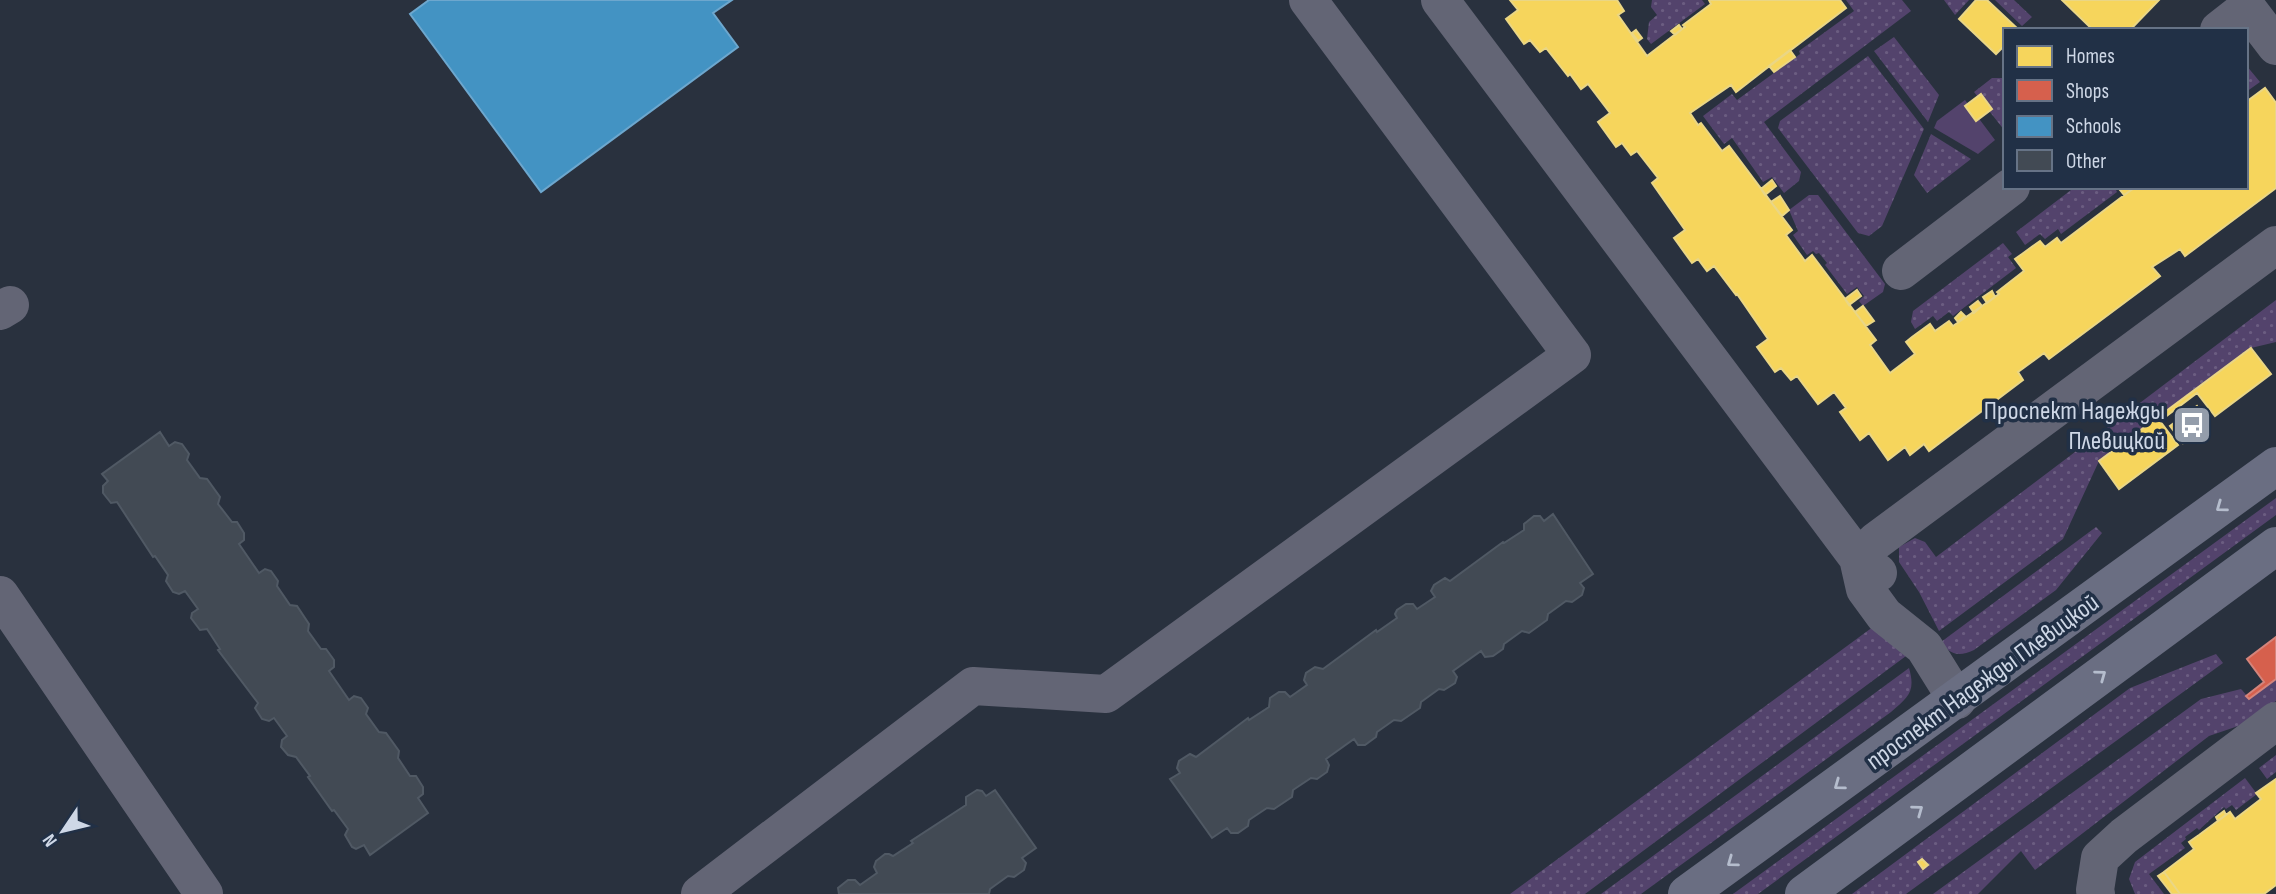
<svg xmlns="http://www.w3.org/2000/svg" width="2276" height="894" font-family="'Sofia Sans Condensed',sans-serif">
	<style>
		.grass { fill: url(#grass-dots) }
		.garden { fill: #53436c }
		.homes { fill: #f6d55c; stroke: #ead685; stroke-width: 2 }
		.shops { fill: #d6604d; stroke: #d4847b; stroke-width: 2 }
		.schools { fill: #4393c3; stroke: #6da7ce; stroke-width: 2 }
		.building { fill: #424a54; stroke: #505964; stroke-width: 2 }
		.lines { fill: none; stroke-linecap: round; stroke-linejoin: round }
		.minor { stroke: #636575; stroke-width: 38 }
		.major { stroke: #6a6e82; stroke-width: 38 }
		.oneway { stroke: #b5bdcd }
		.labels { text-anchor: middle; stroke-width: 7; stroke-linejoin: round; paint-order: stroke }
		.poi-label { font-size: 26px; fill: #ced7e6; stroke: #213046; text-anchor: end }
		.street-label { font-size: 26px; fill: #ced7e6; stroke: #213046 }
	</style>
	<defs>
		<pattern id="grass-dots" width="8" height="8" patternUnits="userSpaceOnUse" patternTransform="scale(1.75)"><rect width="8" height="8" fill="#53436c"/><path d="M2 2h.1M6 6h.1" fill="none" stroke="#6b5d81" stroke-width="1.8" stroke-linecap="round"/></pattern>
	</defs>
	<rect width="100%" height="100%" fill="#29313e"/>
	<path class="grass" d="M1652,0H1702L1705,4L1651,44L1647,39L1649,22L1657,15L1651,7Z
		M1846,0H1902L1911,11L1764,122L1801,172L1799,181L1784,193L1772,177L1763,182L1732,138L1724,144L1703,116L1732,94L1737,100L1800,54L1799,51L1854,11Z
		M1944,0H1969L1955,15Z
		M1995,0H2014L2032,17L2022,26Z
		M1894,37L1939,95L1928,122L1874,51Z
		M1868,56L1924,129L1882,226L1869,236L1858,233L1778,128L1780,121Z
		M2246,65L2260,82L2246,92Z
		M1992,78H2005V131L1974,92Z
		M1931,134L1971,159L1927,193L1914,175Z
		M2075,187H2119L2116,190L2117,192L2061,234L2058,229L2045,239L2040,234L2025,245L2016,232Z
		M1809,195H1818L1885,284L1883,292L1863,306L1859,301L1864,296L1857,287L1847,294L1825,265L1827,263L1819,253L1816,254L1813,251L1807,255L1793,235L1798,231L1789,210Z
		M2003,243L2012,254L2008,257L2016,268L1953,316L1949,312L1937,321L1933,316L1915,329L1911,322L1913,311Z
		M2276,300V342L2251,348L2099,461L2063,539L1939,631L1919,592L1899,562V547L1915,538L1925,542L1936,557Z
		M2276,498V515L1758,894H1733Z
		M2096,527L2102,533L2056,590L1974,650C1959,657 1950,655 1941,642Z
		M1881,621L1906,656L1585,894H1510Z
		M2216,654L2223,663L1906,894H1852L2130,688Z
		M1909,668C1916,692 1908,697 1891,712L1641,894H1601Z
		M2276,679V701L2247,723L2209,736L2035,870L2021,851L1978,894H1933L2201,699L2241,689L2249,698Z
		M2276,755V772L2267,779L2259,768Z
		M2245,778L2257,794L2236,810L2232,805L2226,809L2224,807L2199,830L2197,828L2185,837L2186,839L2181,843L2185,848L2149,874L2164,894H2135L2129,879L2135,862Z"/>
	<path class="garden" d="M1965,100L1995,140L1978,154L1934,128L1937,121Z"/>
	<path class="homes" d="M1510,0H1617L1624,11L1618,15L1647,56L1682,29L1685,27L1683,25L1711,4L1709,0H1840L1846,8L1767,68L1736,92L1731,85L1690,113L1698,125L1701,123L1722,151L1729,146L1792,230L1786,235L1805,261L1812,255L1876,340L1870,345L1890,373L1915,354L1906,342L1912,337L1930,324L1935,331L1949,321L1953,326L1995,297L1999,294L1997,292L2024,271L2015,259L2022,254L2040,241L2045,247L2057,238L2061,243L2135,187H2246V102L2265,88L2276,103V188L2185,256L2180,249L2152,267L2160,276L2049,359L2044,353L2018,372L2023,380L1929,451L1924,444L1910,455L1905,447L1888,460L1869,433L1860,440L1840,412L1846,408L1834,392L1818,404L1797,376L1791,380L1781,368L1775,372L1757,347L1768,339L1737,294L1736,295L1714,266L1707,271L1698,259L1692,263L1674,238L1685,230L1652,183L1658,178L1637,151L1631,155L1622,143L1616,147L1598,122L1610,113L1588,84L1581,89L1570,74L1568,76L1546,48L1540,52L1530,40L1524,44L1506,19L1518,10Z
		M1976,0H1987L2019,30H2005V45L1996,54L1959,19Z
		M2062,0H2159L2130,30H2093Z
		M1679,25L1682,29L1675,35L1671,31Z
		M1636,30L1642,38L1638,41L1632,33Z
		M1790,50L1795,57L1774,72L1769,66Z
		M1981,94L1992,109L1976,121L1965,106Z
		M1772,180L1776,186L1765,195L1761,189Z
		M2124,187H2132L2133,189L2124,195L2120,190Z
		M1780,196L1789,210L1782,216L1771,202Z
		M1857,290L1861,296L1849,305L1845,299Z
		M1992,291L1995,297L1987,303L1983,297Z
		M1978,301L1982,306L1974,313L1970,307Z
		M1863,306L1874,321L1866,326L1855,312Z
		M1961,312L1965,316L1958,322L1955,318Z
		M2251,348L2271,374L2215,416L2197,393L2160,421L2178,445L2119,489L2099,461Z
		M2197,406L2209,423L2183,443L2170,426Z
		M2276,779V885L2264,894H2180L2164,872L2194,849L2189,842L2199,835L2230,812L2235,819L2261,799L2256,793Z
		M2224,811L2226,815L2218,821L2216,817Z
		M1922,859L1928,865L1923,869L1918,862Z
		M2164,872L2180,894H2172L2158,876Z"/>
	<path class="shops" d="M2276,637V679L2249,699L2246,696L2264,682L2247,659Z"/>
	<path class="schools" d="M429,0H732L713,13L738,47L541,192L410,14Z"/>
	<path class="building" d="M160,432L169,446L175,442L182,444L189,454L187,460L200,478L207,479L220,497L218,504L232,522H237L244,533V540L239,544L259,573L265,569L271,571L278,581L277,586L290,605L297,606L309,624L308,631L321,649H326L334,660V667L329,671L349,700L354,696L361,698L368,708L366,714L379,732L386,733L399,751L398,758L410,776H416L423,787V794L418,798L428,813L370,855L364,845L356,849L352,847L345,835L348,829L334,810L332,811L308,777L310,776L296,757L288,755L281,747L282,740L287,736L274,718L269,721L262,719L255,708L258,703L218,650L220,649L207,629L200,630L191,618L192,613L198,609L185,591L179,594L173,592L166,581L168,575L155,556L153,557L117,502L111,503L103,493V486L108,481L102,474Z
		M1553,514L1593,574L1580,583L1584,588L1582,595L1572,602L1566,601L1548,614L1547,620L1529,633L1522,631L1504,644L1503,649L1493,656L1485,657L1481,651L1453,671L1457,677L1455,683L1444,690L1439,689L1421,702L1420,708L1401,721L1394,720L1377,732L1376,737L1365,745H1358L1354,739L1326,759L1329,765L1327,772L1317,779L1311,778L1293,790L1292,797L1274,809L1267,808L1249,820L1248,826L1238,833H1231L1227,828L1212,838L1170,779L1180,773L1177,768L1179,761L1190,754L1196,757L1248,718L1249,720L1269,707L1270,698L1279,692H1285L1290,697L1307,685L1304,680L1306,673L1315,667L1323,669L1376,630L1377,632L1397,618L1395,614L1397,610L1406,604H1413L1417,609L1435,597L1431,591L1434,585L1445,578L1450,581L1503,542L1504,543L1524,530V524L1534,516H1540L1544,521Z
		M977,790L982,791L986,796L995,790L1036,848L1022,858L1026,863L1024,870L1014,877L1008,876L990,889L989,894H839L838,888L848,880H855L860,885L877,873L874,867L876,861L885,854H889L893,856L913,843L911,841L966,805V797Z"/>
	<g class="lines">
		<path class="minor" d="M1440,0L1858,558L1865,589L1884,615L1924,647L1957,700
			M2219,30L2247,8L2276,46
			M1901,271L2011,187
			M0,311L10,305
			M1878,573L1858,558L1876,541L2276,245
			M0,595L204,894
			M700,894L973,686L1106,694L1572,355L1308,0
			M2096,894L2095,890L2100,858L2124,836L2276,721"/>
		<path class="major" d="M1687,894L2276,466
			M1804,894L2276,546"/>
	</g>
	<defs><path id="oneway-chevron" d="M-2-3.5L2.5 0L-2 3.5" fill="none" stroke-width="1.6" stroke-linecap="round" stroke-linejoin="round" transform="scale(1.75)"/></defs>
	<g class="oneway">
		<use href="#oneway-chevron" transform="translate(2221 507) rotate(144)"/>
		<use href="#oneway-chevron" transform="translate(2101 675) rotate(-36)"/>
		<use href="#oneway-chevron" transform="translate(1839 785) rotate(144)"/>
		<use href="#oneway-chevron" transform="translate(1918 810) rotate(-36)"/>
		<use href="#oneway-chevron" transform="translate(1732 862) rotate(144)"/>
	</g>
	<defs>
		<g id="bus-square" transform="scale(2.0125)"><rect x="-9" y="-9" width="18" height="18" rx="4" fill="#949dab" stroke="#213046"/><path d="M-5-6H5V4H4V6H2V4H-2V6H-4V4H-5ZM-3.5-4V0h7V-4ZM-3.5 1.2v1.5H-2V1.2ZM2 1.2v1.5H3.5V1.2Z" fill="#fff"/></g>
	</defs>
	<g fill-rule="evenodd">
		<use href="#bus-square" x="2192" y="425"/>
	</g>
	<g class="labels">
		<g class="poi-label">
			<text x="2165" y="419">Проспект Надежды<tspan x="2165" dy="30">Плевицкой</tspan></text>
		</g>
		<g class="street-label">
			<text transform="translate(1982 681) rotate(-36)" y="9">проспект Надежды Плевицкой</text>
		</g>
	</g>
	<rect x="2003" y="28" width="245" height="161" fill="#213046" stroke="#667386" stroke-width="2"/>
	<rect x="2017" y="46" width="35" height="21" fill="#f6d55c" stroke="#667386" stroke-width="2"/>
	<text x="2066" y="63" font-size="21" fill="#ced7e6">Homes</text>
	<rect x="2017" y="80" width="35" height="21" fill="#d6604d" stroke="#667386" stroke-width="2"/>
	<text x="2066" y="98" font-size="21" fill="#ced7e6">Shops</text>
	<rect x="2017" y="116" width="35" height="21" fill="#4393c3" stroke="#667386" stroke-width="2"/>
	<text x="2066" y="133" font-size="21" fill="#ced7e6">Schools</text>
	<rect x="2017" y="150" width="35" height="21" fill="#424a54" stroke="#667386" stroke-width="2"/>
	<text x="2066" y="168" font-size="21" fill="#ced7e6">Other</text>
	<g transform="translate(63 831) rotate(235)" stroke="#213046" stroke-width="5" paint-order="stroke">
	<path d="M0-5L12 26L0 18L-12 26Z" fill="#ced7e6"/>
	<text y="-10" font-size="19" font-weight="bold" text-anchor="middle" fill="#ced7e6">N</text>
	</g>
</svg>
